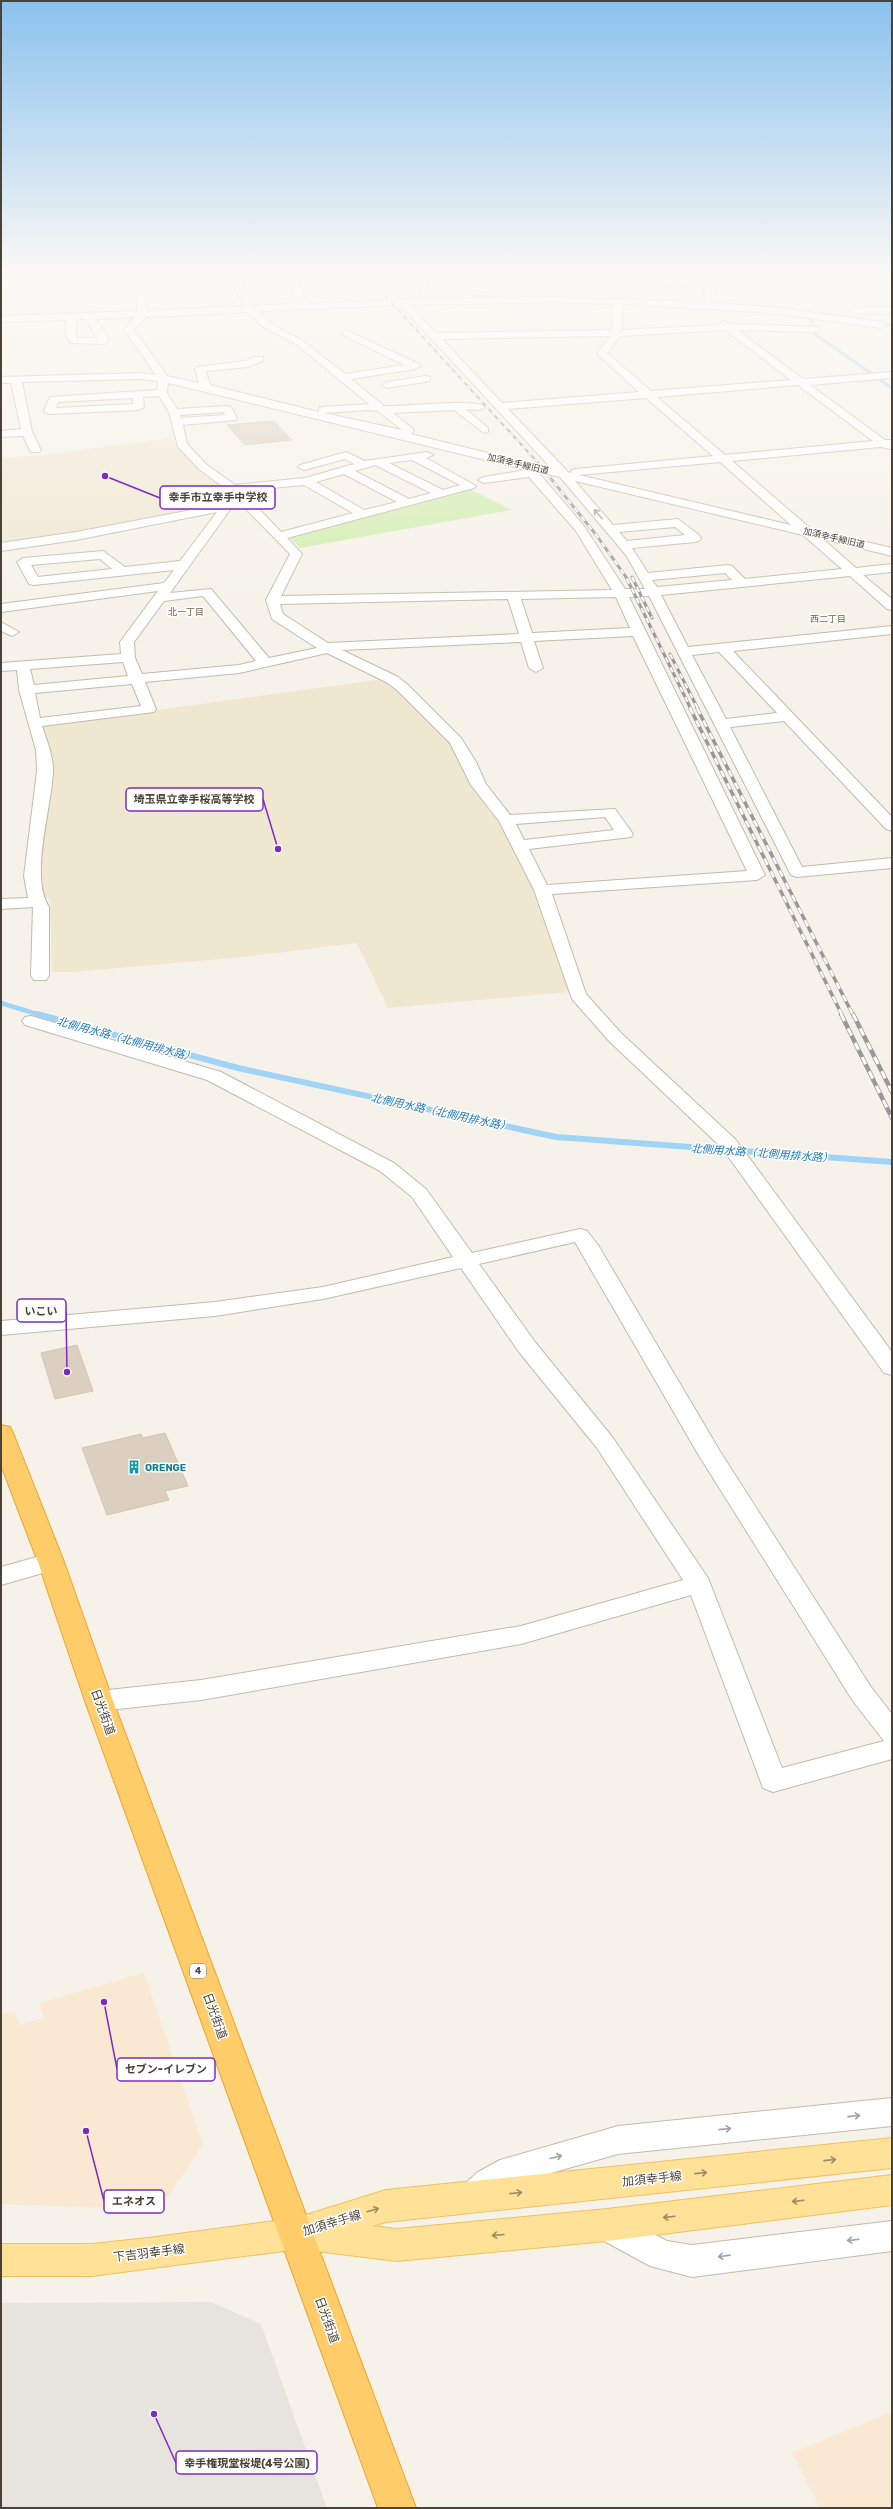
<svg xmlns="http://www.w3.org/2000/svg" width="893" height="2509" font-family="Rubik,'Noto Sans JP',sans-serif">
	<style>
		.commercial { fill: #f9e8d2 }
		.education { fill: #f0e7d1 }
		.green { fill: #d1edae }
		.parking { fill: #e7e4e0 }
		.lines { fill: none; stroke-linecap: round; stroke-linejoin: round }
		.stream-far2 { stroke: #a0d4f7; stroke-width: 3 }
		.stream-far1 { stroke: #a0d4f7; stroke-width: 4.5 }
		.stream { stroke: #a0d4f7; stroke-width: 6 }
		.building { fill: #dbd0c0; stroke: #d4c5af }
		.minor-casing { stroke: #c2baaa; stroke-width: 2 }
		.major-casing { stroke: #efc25e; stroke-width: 2 }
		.highway-casing { stroke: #eba42d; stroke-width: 2 }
		.minor { fill: #fff; fill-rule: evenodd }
		.major { fill: #ffe198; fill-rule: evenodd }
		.highway { fill: #ffcc6a; fill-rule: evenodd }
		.rail-far3-casing { stroke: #989898; stroke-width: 2 }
		.rail-far2-casing { stroke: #989898; stroke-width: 3 }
		.rail-far1-casing { stroke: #989898; stroke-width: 3.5 }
		.rail-casing { stroke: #989898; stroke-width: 4.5 }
		.rail-far3 { stroke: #fff; stroke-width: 1.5; stroke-dasharray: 4.5; stroke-linecap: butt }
		.rail-far2 { stroke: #fff; stroke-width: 2; stroke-dasharray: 5.5; stroke-linecap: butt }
		.rail-far1 { stroke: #fff; stroke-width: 2.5; stroke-dasharray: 7; stroke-linecap: butt }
		.rail { stroke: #fff; stroke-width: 3; stroke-dasharray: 8; stroke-linecap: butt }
		.oneway { stroke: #a4a09a }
		.oneway2 { stroke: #9b8a62 }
		.labels { text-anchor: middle; stroke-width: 3; stroke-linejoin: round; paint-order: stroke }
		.far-street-label { font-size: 9px; fill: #4a4236; stroke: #fff }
		.far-neighbourhood-label { font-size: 9px; fill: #6e604c; stroke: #fff }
		.shield { fill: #fff; stroke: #807b72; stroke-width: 1 }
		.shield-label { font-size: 9px; font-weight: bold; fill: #4a4236 }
		.culture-label { font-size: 10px; font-weight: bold; fill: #0d838f; stroke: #fff; text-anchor: start }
		.water-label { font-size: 11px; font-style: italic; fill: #237ab8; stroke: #fff }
		.near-street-label { font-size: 12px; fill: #4a4236; stroke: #fff }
		.leader { fill: none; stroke: #7b2cbf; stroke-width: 1.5 }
		.callout-dot { fill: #7b2cbf; stroke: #fff; stroke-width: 1.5 }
		.callout { fill: #fff; stroke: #7b2cbf; stroke-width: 1.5 }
		.callout-label { font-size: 11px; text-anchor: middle; font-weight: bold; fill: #4a4236 }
	</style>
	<rect width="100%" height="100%" fill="#f6f2e9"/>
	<path class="commercial" d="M144,1973L203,2145L159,2210L1,2204V2014L15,2012L19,2025L44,2018L40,2003Z
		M892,2412V2508H820L792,2453Z"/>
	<path class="education" d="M171,438L179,449L230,494L224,504L86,532L1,545V458L44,455Z
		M384,679L390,683L444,736L458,755L473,786L497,820L533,888L572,989L569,992L388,1008L357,943L243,957L73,972H52L50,899L43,898L40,878L51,773L40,726Z"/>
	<path class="green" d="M470,489L512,510L300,548L289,537Z"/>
	<path class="parking" d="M211,2302L261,2324L327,2508H1V2303Z"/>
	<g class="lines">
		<path class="stream-far2" d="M445,273L473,296L520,298
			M599,299L706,303
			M824,314L851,318
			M878,323L892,325
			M810,327L813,318
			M809,330L872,374
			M879,379L892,388"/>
		<path class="stream-far1" d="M1,1003L40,1015"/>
		<path class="stream" d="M37,1014L238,1068L556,1137L892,1162"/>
	</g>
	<path class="building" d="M274,421L292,440L245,445L227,425Z
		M77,1345L93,1391L55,1399L41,1353Z
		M165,1433L188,1486L165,1491L169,1500L107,1515L82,1448L141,1434L143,1438Z"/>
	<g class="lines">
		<g class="minor-casing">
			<path id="minor" d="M134,273H143L147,311L244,306L227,273H236L254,306L296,304L287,273H296L306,304L422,299L416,273H425L431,299L552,297L701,302L706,288L631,284V273H640L639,279L715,283L717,285L710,303L772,307L882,322L887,325L882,328L772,313L623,304L622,330L719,325L723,321L729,324L819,327V331L816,332L737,330L803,379L892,372V378L810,385L885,440H892L891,449L880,447L732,461L811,529L892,548V556L823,539L856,568L892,564V572L863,575L892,599V610L887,609L850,576L661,595L688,647L892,626V634L733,651L892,817V831L886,829L784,721L730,727L802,867L892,858V868L797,877L791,875L649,596L629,597L765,875L757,880L552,894L586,994L621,1033L736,1140L892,1352V1375L884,1373L722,1148L609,1041L572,999L534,890L499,821L471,785L450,743L398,691L388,683L327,653L239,673L145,682L156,709L154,712L42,726C47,741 53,755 53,771C52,807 29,877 49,907V976L46,980H34L31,976L33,907L1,909V899L28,898L24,876L37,771L36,750L19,690L17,670L1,671V663L121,654L120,642L158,591L1,612V604L164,583L174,570L34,585L29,584L17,562L23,558L103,551L125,567L180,561L217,512L76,540L1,551V543L76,532L223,504L231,493L199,469L178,447L169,412L159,396L143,397L144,407L139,410L49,414L44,411L50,397L157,390L158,381L141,379L22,382L32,432L41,450L39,452H31L23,436L1,437V431L21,429L11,383H1V377L141,373L156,375L124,329L135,317L94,319L107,334L109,341L104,344L70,343L65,331L67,320L1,322V316L138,311ZM552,302L613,304L612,330L436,333L410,305ZM400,305L552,469L411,434L414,431L413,429L393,413L454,410L484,433L488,432V428L466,409L480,410L485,407C478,398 401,407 384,406L351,379L415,369L420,366L419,364L346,330L341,333L343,335L404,365L345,374L303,341L268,322L258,311ZM248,312L262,326L297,345L369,404L323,407L319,408V412L210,385L206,371L248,367L263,361V357H255L246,361L196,367L195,369L199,383L167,376L134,329L146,317ZM77,319H84L98,338H77L75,331ZM725,330L791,380L651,391L607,353L620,336ZM610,336L597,354L639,392L502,403L442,339ZM168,383L527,470L484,477L478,480L484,483L529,477L576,531L612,590L281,596L302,554L287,538L474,488L476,486L426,458L433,455L427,452L365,461L346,452L300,465L298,467L304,470L345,459L354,464L305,478L235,485L207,465L187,444L183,425L236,420L237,418L231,407L227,406L177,409L167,393ZM798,385L873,441L725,455L657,397ZM133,398V404L56,408L58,402ZM646,398L713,456L576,469L572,470L571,473L568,472L508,409ZM368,410L378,411L402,430L324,413ZM224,412L225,415L181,418L180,415ZM412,460L460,485L443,490L389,463ZM720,462L791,525L579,475ZM375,465L431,493L409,499L355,471ZM538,472L560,477L626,555L645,589H625L584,526ZM344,474L397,502L364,510L316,482ZM575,481L803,535L842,569L745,579L732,566L728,565L648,573L632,548L695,542L699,541L701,538L699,535L678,519L613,525ZM304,485L353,513L281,532L242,491ZM237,500L290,554L266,600L272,619L317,648L269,658L211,589L170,593ZM675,527L685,535L627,541L619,532ZM100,559L112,569L38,577L31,565ZM725,573L732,580L657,587L652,580ZM203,596L256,661L239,665L142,674L135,658L134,642L164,601ZM616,597L630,628L532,633L521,599ZM508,599L519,634L328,643L283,614L280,604ZM633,636L747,871L547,885L529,849L631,837L633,834L615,809L510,815L486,784L476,762L461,738L408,685L398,677L342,650L521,642L529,668L536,672L543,668L534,641ZM719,652L777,713L726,719L692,655ZM123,662L128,676L34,685L30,669ZM132,684L141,706L40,718L35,693ZM605,817L614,830L524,840L516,824Z
				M892,307V313L854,314L849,311L854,308Z
				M426,376L430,377V381L387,388L382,385L387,382Z
				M1,622L19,632L12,636L1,631Z
				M31,1016L221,1072L394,1163L426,1189L472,1253L580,1229L587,1231L598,1245L721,1453L871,1687L892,1714V1759L773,1792L763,1788L691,1595L521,1644L201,1700L99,1711L90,1708L86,1701L90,1694L99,1691L201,1680L521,1626L683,1580L597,1448L519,1352L461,1268L323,1299L215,1316L1,1335V1321L215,1302L323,1287L453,1257L412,1197L380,1171L207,1080L25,1025L22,1021L25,1017ZM575,1242L698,1454L853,1701L884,1741L782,1768L708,1578L613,1438L535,1342L479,1264Z
				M51,1553L60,1556L63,1562L60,1568L1,1585V1567Z
				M892,2098V2126L618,2154L519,2182L500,2192L485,2207L473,2212L461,2207L457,2197L461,2187L478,2172L500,2160L618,2126Z
				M607,2210L667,2241L692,2245L892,2221V2251L692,2277L650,2266L595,2236L591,2225L595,2214Z"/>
		</g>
		<g class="major-casing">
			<path id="major" d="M892,2138V2168L386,2222L372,2226L397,2229L607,2209L892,2175V2205L607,2241L397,2261L299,2249L92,2276H1V2244H92L148,2238L296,2218L386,2190Z"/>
		</g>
		<g class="highway-casing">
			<path id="highway" d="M1,1425L10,1427L13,1433L64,1562L113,1701L416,2508H378L85,1701L38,1562L1,1465Z"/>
		</g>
		<use href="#minor" class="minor"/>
		<use href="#major" class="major"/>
		<use href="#highway" class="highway"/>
		<g class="rail-far3-casing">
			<path id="rail-far3" d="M364,273L541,466"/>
		</g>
		<g class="rail-far2-casing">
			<path id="rail-far2" d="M540,465L597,536L626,577L691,709
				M632,577L652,618
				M670,654L698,709"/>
		</g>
		<g class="rail-far1-casing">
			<path id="rail-far1" d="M690,708L842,1015
				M697,708L853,1015"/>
		</g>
		<g class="rail-casing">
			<path id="rail" d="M841,1014L892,1118
				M853,1014L892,1092"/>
		</g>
		<use href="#rail-far3" class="rail-far3"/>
		<use href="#rail-far2" class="rail-far2"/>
		<use href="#rail-far1" class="rail-far1"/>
		<use href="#rail" class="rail"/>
	</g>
	<defs><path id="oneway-shaft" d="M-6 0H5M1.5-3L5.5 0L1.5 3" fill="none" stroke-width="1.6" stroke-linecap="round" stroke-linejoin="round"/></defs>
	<g class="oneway">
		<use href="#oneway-shaft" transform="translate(598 514) rotate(-131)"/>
		<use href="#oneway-shaft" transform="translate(854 2116) rotate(-6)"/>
		<use href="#oneway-shaft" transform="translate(725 2129) rotate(-6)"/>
		<use href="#oneway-shaft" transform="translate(556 2157) rotate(-15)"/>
		<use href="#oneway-shaft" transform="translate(853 2240) rotate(173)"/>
		<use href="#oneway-shaft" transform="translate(724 2256) rotate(172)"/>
	</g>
	<g class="oneway2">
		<use href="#oneway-shaft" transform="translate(830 2160) rotate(-6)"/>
		<use href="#oneway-shaft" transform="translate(701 2173) rotate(-6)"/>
		<use href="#oneway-shaft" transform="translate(516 2193) rotate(-6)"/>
		<use href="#oneway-shaft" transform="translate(798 2201) rotate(173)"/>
		<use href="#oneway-shaft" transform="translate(373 2210) rotate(-17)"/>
		<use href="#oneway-shaft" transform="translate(669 2217) rotate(173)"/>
		<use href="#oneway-shaft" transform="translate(498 2235) rotate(175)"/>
	</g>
	<linearGradient id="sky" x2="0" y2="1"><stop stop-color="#8bc1ee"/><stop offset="0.44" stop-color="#fbf9f5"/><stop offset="1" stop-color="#fbf9f5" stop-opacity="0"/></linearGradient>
	<rect width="893" height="625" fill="url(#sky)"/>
	<defs>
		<g id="building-bare" transform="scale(1.08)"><path d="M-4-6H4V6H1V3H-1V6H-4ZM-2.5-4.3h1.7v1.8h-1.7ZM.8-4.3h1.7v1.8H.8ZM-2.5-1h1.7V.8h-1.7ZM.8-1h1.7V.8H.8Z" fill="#0f9aa8" stroke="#fff" stroke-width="2.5" paint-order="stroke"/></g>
	</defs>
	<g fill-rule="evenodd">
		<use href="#building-bare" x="134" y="1467"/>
	</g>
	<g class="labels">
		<g class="far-street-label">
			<text transform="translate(518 464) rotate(13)" y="3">加須幸手線旧道</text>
			<text transform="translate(834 538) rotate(13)" y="3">加須幸手線旧道</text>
		</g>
		<g class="far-neighbourhood-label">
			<text x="186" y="615">北一丁目</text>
			<text x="828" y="622">西二丁目</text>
		</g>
		<rect class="shield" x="190" y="1964" width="16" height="14" rx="3"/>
		<g class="shield-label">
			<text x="198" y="1974">4</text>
		</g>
		<g class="culture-label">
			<text x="145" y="1471">ORENGE</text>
		</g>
		<g class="water-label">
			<text transform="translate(126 1039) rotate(15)" y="4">北側用水路（北側用排水路）</text>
			<text transform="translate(441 1112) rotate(12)" y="4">北側用水路（北側用排水路）</text>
			<text transform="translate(762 1153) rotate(4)" y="4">北側用水路（北側用排水路）</text>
		</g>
		<g class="near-street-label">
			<text transform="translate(103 1712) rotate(70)" y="4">日光街道</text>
			<text transform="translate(215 2016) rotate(70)" y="4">日光街道</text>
			<text transform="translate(652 2179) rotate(-6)" y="4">加須幸手線</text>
			<text transform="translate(332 2223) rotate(-17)" y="4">加須幸手線</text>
			<text transform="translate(149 2253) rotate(-7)" y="4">下吉羽幸手線</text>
			<text transform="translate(327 2320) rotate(70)" y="4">日光街道</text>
		</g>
	</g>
	<path class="leader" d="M105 476L160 498M278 849L263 799M67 1372L66 1311M104 2002L117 2069M86 2131L104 2201M154 2414L176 2463"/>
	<g class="callout-dot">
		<circle cx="105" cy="476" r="4"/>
		<circle cx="278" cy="849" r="4"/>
		<circle cx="67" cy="1372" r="4"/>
		<circle cx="104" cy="2002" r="4"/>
		<circle cx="86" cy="2131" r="4"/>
		<circle cx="154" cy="2414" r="4"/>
	</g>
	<g class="callout">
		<rect x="160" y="486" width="115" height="23" rx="4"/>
		<rect x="126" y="788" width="137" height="23" rx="4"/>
		<rect x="17" y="1299" width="49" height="23" rx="4"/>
		<rect x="117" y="2058" width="98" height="23" rx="4"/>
		<rect x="104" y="2190" width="60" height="23" rx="4"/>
		<rect x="176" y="2451" width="141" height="23" rx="4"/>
	</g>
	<g class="callout-label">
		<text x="218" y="501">幸手市立幸手中学校</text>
		<text x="194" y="803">埼玉県立幸手桜高等学校</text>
		<text x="41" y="1315">いこい</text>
		<text x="166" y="2073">セブン-イレブン</text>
		<text x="134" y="2205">エネオス</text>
		<text x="247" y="2467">幸手権現堂桜堤(4号公園)</text>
	</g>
	<rect width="893" height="2509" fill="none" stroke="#4a4236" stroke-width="4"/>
</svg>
